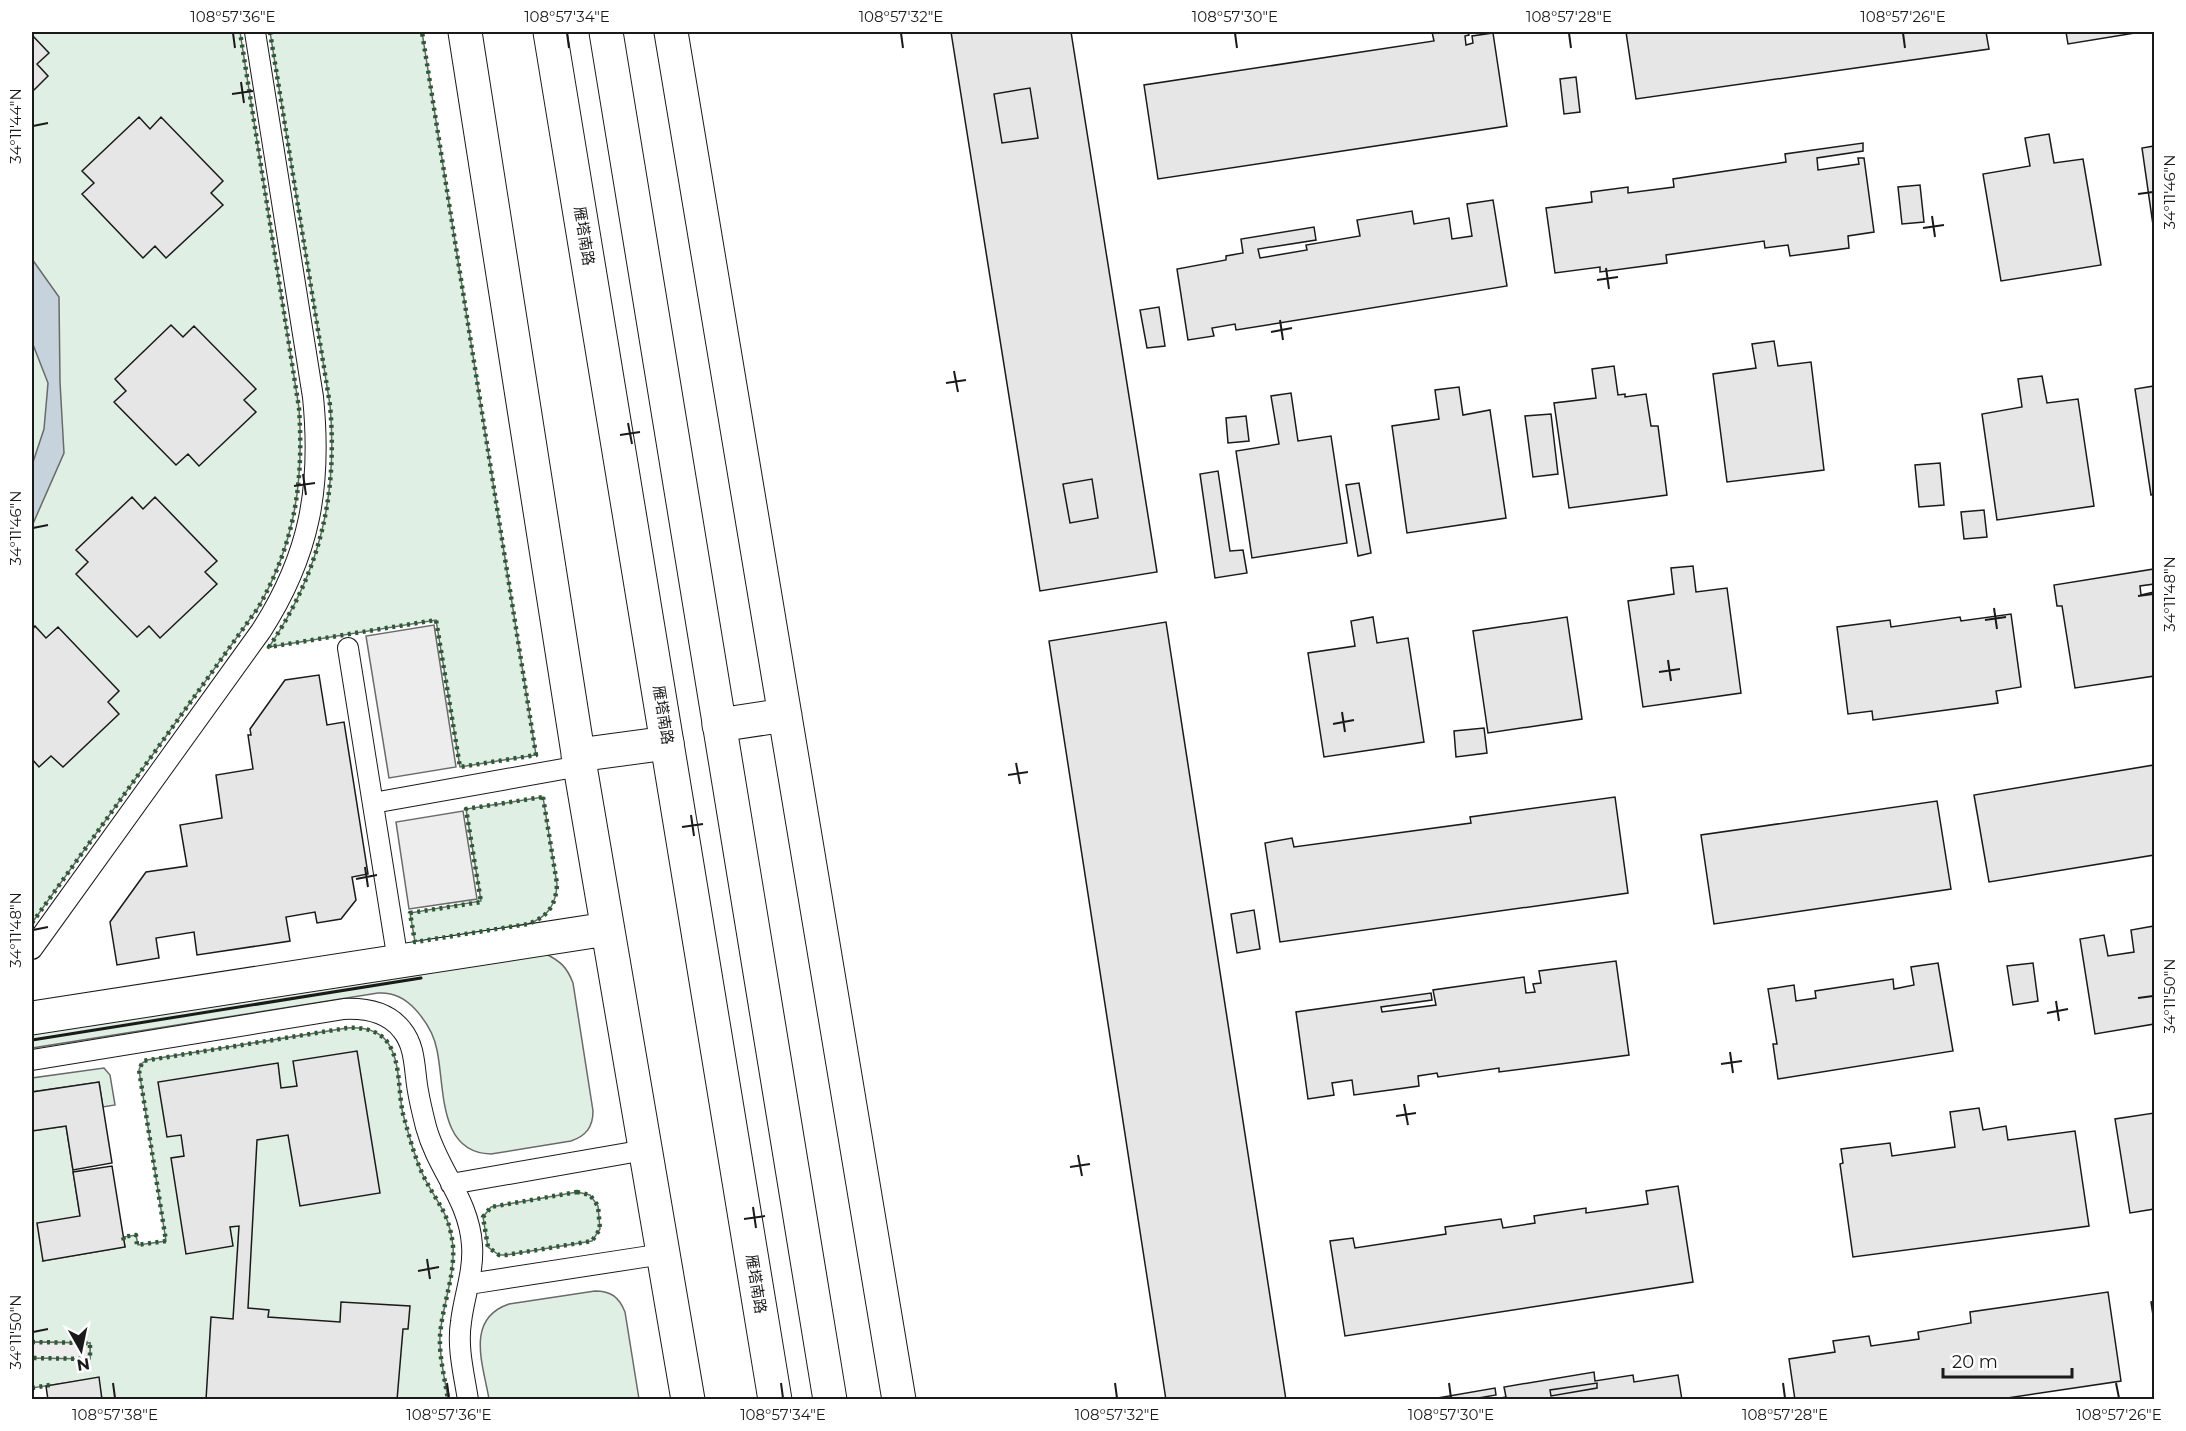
<svg xmlns="http://www.w3.org/2000/svg" width="2186" height="1431" font-family="Montserrat,'Noto Sans SC',sans-serif">
	<style>
		.green { fill: #e0efe3; stroke: #6a6a6a; stroke-width: 1.5 }
		.parking { fill: #ededed; stroke: #6a6a6a; stroke-width: 1.5 }
		.water { fill: #c6d2dc; stroke: #6a6a6a; stroke-width: 1.5 }
		.building { fill: #e6e6e6; stroke: #1a1a1a; stroke-width: 1.5; fill-rule: evenodd }
		.lines { fill: none; stroke-linecap: round; stroke-linejoin: round }
		.service-casing { stroke: #1a1a1a; stroke-width: 22 }
		.minor-casing { stroke: #1a1a1a; stroke-width: 35 }
		.secondary-casing { stroke: #1a1a1a; stroke-width: 35 }
		.service { stroke: #fff; stroke-width: 20 }
		.minor { stroke: #fff; stroke-width: 33 }
		.secondary { stroke: #fff; stroke-width: 33 }
		.hedge { stroke: #2b5a34; stroke-width: 4.5; stroke-dasharray: 3 4.5; stroke-linecap: butt }
		.wall { stroke: #1a1a1a; stroke-width: 3 }
		.ticks { fill: none; stroke: #1a1a1a; stroke-width: 2 }
		.labels { text-anchor: middle; stroke-width: 4.5; stroke-linejoin: round; paint-order: stroke }
		.street-label { font-size: 15px; fill: #1a1a1a; stroke: #fff }
		.neatline { fill: none; stroke: #1a1a1a; stroke-width: 2 }
		.ticks-label { font-size: 15px; text-anchor: middle; fill: #1a1a1a }
	</style>
	<rect width="100%" height="100%" fill="#fff"/>
	<path class="green" d="M32,32H240L299,408C304,482 295,543 258,608L32,923Z
		M270,32H422L536,755L460,767L436,620L269,647C320,572 338,495 330,405Z
		M543,797L557,884C556,905 548,917 528,924L415,942L410,913L481,901L466,809Z
		M546,954C560,961 567,967 573,983L593,1111C593,1127 586,1136 571,1141L491,1154C438,1153 445,1088 437,1050C434,1034 426,1021 415,1009C405,998 393,992 378,993L32,1048V1034Z
		M347,1028C362,1027 379,1030 388,1043C401,1062 398,1092 403,1114C409,1135 414,1156 423,1175C437,1204 449,1211 453,1246C455,1277 442,1306 440,1336C439,1357 445,1379 448,1399H102L98,1378L32,1388V1358H90V1343L32,1342V1131L66,1126L80,1216L43,1261L125,1247L123,1237L136,1235L138,1245L166,1241L139,1070L141,1064L147,1060Z
		M104,1068L110,1075L115,1105L103,1107L99,1082L32,1092V1078Z
		M577,1192L590,1195L598,1206L600,1229L592,1241L506,1255H499L488,1247L483,1217L491,1207Z
		M595,1291C611,1291 619,1297 625,1312L639,1399H489C483,1364 465,1319 509,1304Z"/>
	<path class="parking" d="M434,625L456,767L389,778L366,636Z
		M463,811L477,899L409,909L396,822Z
		M32,1342L90,1343V1359L32,1358Z"/>
	<path class="water" d="M32,259L59,297L60,382L64,453L32,526V465L44,429L48,383L32,342Z"/>
	<path class="building" d="M951,32H1071L1157,572L1040,591ZM1030,88L1038,138L1002,143L994,94ZM1092,479L1098,518L1070,523L1063,484Z
		M1432,32H1468L1469,35L1465,36L1466,45L1473,43L1472,36L1493,33L1507,126L1158,179L1144,85L1434,41Z
		M1626,32H1986L1989,49L1636,99Z
		M2066,32H2141L2068,44Z
		M32,35L49,53L37,64L48,76L32,92Z
		M1576,77L1580,112L1564,114L1560,79Z
		M1030,88L1038,138L1002,143L994,94Z
		M139,117L150,129L161,117L223,181L211,193L223,205L166,258L155,246L143,258L82,194L94,183L82,171Z
		M2049,134L2054,163L2083,159L2101,265L2001,281L1983,174L2030,166L2025,138Z
		M1863,143V151L1817,158L1818,170L1859,164L1858,158H1864L1874,232L1848,236L1849,248L1790,256L1788,245L1765,248L1764,241L1666,255L1667,263L1600,272V267L1555,273L1546,208L1592,202L1591,192L1628,187V193L1674,187L1673,179L1786,162L1785,154Z
		M2154,146V232L2142,148Z
		M1920,185L1924,222L1902,224L1898,187Z
		M1493,200L1507,286L1236,330L1235,324L1212,328L1214,336L1188,340L1177,269L1226,260V256L1243,253L1241,239L1314,227L1316,240L1258,249L1260,258L1307,250L1306,245L1360,236L1357,220L1412,211L1414,224L1449,218L1452,239L1472,236L1467,204Z
		M1159,307L1165,346L1147,348L1140,310Z
		M171,325L183,337L194,326L256,389L244,400L256,412L199,466L188,454L176,465L114,402L126,391L115,379Z
		M1774,341L1778,366L1811,362L1824,470L1727,482L1713,374L1756,368L1752,344Z
		M1614,366L1618,395L1625,394V397L1646,394L1651,426H1658L1667,495L1569,508L1554,403L1596,398L1592,369Z
		M2042,376L2047,403L2078,399L2094,506L1997,520L1982,414L2022,407L2018,379Z
		M2154,386V494L2151,495L2135,389Z
		M1459,387L1463,415L1490,410L1506,518L1407,533L1392,426L1439,419L1435,390Z
		M1291,393L1298,441L1331,436L1347,543L1252,558L1236,451L1279,444L1271,396Z
		M1551,414L1558,474L1533,477L1525,416Z
		M1246,416L1249,441L1228,443L1226,418Z
		M1940,463L1944,505L1919,507L1915,465Z
		M1218,471L1230,551L1243,550L1247,573L1215,578L1200,474Z
		M1092,479L1098,518L1070,523L1063,484Z
		M1359,483L1371,553L1358,556L1346,485Z
		M132,497L143,509L155,497L217,561L205,572L217,584L160,638L149,626L137,637L76,574L88,562L76,550Z
		M1984,510L1987,537L1964,539L1961,512Z
		M1693,566L1696,592L1727,588L1741,693L1643,707L1628,601L1674,594L1671,568Z
		M2154,569V584L2140,586L2141,595L2154,592V676L2075,688L2062,606H2057L2054,585Z
		M2011,614L2021,687L1996,691L1998,703L1873,720L1872,711L1848,714L1837,627L1890,620L1891,627L1960,617L1961,621Z
		M1373,617L1377,643L1408,638L1424,742L1324,757L1308,653L1355,646L1351,621Z
		M1567,617L1582,719L1488,733L1473,631Z
		M1166,622L1286,1400H1166L1049,641Z
		M35,626L46,638L58,627L119,691L108,702L119,714L63,767L51,756L39,767L32,759V630Z
		M319,675L327,725L344,722L368,874L352,877L356,900L341,919L317,923L315,912L286,917L290,941L197,955L194,932L156,938L159,958L117,965L110,922L146,872L187,866L180,825L222,818L216,775L253,769L248,735H251L250,729L285,680Z
		M1484,728L1487,753L1456,757L1454,731Z
		M2154,765V855L1989,882L1974,795Z
		M1615,797L1628,893L1280,942L1265,843L1292,838L1294,847L1471,823L1470,817Z
		M1937,801L1951,889L1714,924L1701,835Z
		M1254,910L1260,949L1237,953L1231,914Z
		M2154,926V1024L2095,1034L2080,939L2104,935L2108,956L2134,952L2131,930Z
		M1616,961L1629,1055L1499,1072V1068L1438,1077L1437,1073L1418,1076L1419,1086L1354,1095L1352,1080L1332,1083L1334,1095L1308,1099L1296,1012L1431,993L1432,1000L1381,1007L1382,1012L1436,1005L1433,990L1524,977L1526,993L1535,992L1533,984L1541,983L1539,971Z
		M1938,963L1953,1051L1778,1079L1773,1044H1777L1768,989L1794,985L1796,1001L1816,998L1815,991L1893,979L1894,989L1914,985L1911,967Z
		M2033,963L2038,1001L2013,1005L2007,966Z
		M357,1051L380,1193L300,1206L288,1135L257,1140L248,1308L269,1310L268,1317L340,1322L341,1302L410,1306L408,1329H403L397,1400H206L211,1317L233,1319L239,1226L230,1227L233,1246L186,1254L171,1158L184,1156L181,1135L167,1137L158,1082L278,1063L281,1088L297,1086L293,1061Z
		M99,1082L112,1163L73,1170L66,1126L32,1131V1092Z
		M1979,1108L1983,1130L2006,1126L2008,1140L2075,1131L2089,1226L1853,1257L1840,1164L1843,1163L1841,1149L1890,1143L1892,1156L1955,1147L1950,1112Z
		M2154,1113V1209L2130,1213L2115,1119Z
		M112,1166L125,1247L43,1261L37,1223L80,1216L73,1172Z
		M1678,1186L1693,1282L1345,1336L1330,1241L1353,1238L1355,1248L1446,1234L1445,1227L1501,1219L1503,1228L1535,1223L1534,1216L1586,1208V1213L1648,1204L1646,1191Z
		M2108,1292L2121,1381L1994,1400H1795L1789,1359L1835,1352L1833,1341L1869,1336L1871,1346L1919,1339L1918,1332L1971,1323L1970,1312Z
		M2154,1301V1322L2151,1302Z
		M1594,1372L1595,1381L1633,1375L1634,1382L1678,1375L1682,1400H1490L1506,1397L1504,1387ZM1597,1383V1388L1551,1396L1550,1390Z
		M99,1377L102,1400H48L46,1386Z
		M1597,1383V1388L1551,1396L1550,1390Z
		M1495,1388L1496,1395L1467,1400H1426Z"/>
	<g class="lines">
		<g class="service-casing">
			<path id="service" d="M348,648L398,961
				M373,803L580,766
				M32,949L261,631C310,555 322,487 313,397L255,32
				M32,1060L344,1009C366,1008 388,1012 402,1030C416,1047 414,1070 418,1091C420,1103 423,1115 426,1127C438,1171 469,1199 472,1245C474,1272 464,1296 461,1322C457,1348 464,1374 468,1400
				M451,1184L645,1150
				M469,1284L663,1254"/>
		</g>
		<g class="minor-casing">
			<path id="minor" d="M465,32L580,766L688,1400
				M671,32L899,1400
				M719,725L785,715
				M578,755L667,743
				M32,1018L607,929"/>
		</g>
		<g class="secondary-casing">
			<path id="secondary" d="M550,32L775,1400
				M606,32L830,1400"/>
		</g>
		<use href="#service" class="service"/>
		<use href="#minor" class="minor"/>
		<use href="#secondary" class="secondary"/>
		<path class="hedge" d="M270,32L330,405C338,495 320,572 269,647L436,620L460,767L536,755L422,32
			M543,797L557,884C556,905 548,917 528,924L415,942L410,913L481,902L466,809Z
			M32,923L258,608C295,543 304,482 299,408L240,32
			M577,1192L590,1195L598,1206L600,1229L592,1241L506,1255H499L488,1247L483,1217L491,1207Z
			M124,1240L123,1237L136,1235L137,1245L166,1241L139,1070L143,1061L347,1028C362,1027 379,1030 388,1043C401,1062 398,1092 403,1114C409,1135 414,1156 423,1175C437,1204 449,1211 453,1246C455,1277 442,1306 440,1336C439,1357 445,1379 448,1400
			M32,1342L90,1343V1359L32,1358
			M32,1388L50,1385"/>
		<path class="wall" d="M32,1040L421,978"/>
	</g>
	<path class="ticks" d="M233,33L235,48M567,33L569,48M901,33L903,48M1235,33L1237,48M1569,33L1571,48M1903,33L1905,48M241,82L244,103M232,94L253,91M33,126L48,123M2138,194L2153,192M1932,216L1935,237M1923,228L1944,225M1606,268L1609,289M1597,280L1618,277M1280,320L1283,340M1271,332L1292,328M954,371L958,392M946,383L966,380M628,423L632,444M620,435L640,432M303,474L306,495M294,486L315,483M33,528L48,525M2138,596L2153,594M1994,608L1997,629M1985,620L2006,617M1668,660L1671,681M1659,672L1680,669M1342,712L1345,732M1333,724L1354,720M1016,763L1020,784M1008,775L1028,772M691,815L694,836M682,827L703,824M365,867L368,887M356,879L377,875M33,930L48,927M2138,998L2153,996M2056,1001L2059,1021M2047,1013L2068,1009M1730,1052L1733,1073M1721,1064L1742,1061M1404,1104L1408,1125M1396,1116L1416,1113M1078,1155L1082,1176M1070,1167L1090,1164M753,1207L756,1228M744,1219L765,1216M427,1259L430,1279M418,1271L439,1267M33,1332L48,1329M113,1383L115,1398M447,1383L449,1398M781,1383L783,1398M1115,1383L1117,1398M1449,1383L1451,1398M1783,1383L1785,1398M2116,1383L2119,1398"/>
	<g class="labels">
		<g class="street-label">
			<text transform="translate(584 236) rotate(81)" y="5">雁塔南路</text>
			<text transform="translate(663 715) rotate(81)" y="5">雁塔南路</text>
			<text transform="translate(756 1284) rotate(81)" y="5">雁塔南路</text>
		</g>
	</g>
	<rect width="2186" height="1431" fill="none" stroke="#ffffff" stroke-width="66"/>
	<g transform="translate(81 1350) rotate(171)" stroke="#ffffff" stroke-width="4.5" paint-order="stroke">
	<path d="M0-4.5L10 22L0 15L-10 22Z" fill="#1a1a1a"/>
	<text y="-9" font-size="16" font-weight="bold" text-anchor="middle" fill="#1a1a1a">N</text>
	</g>
	<path d="M1943 1368v9h129v-9" fill="none" stroke="#1a1a1a" stroke-width="3"/>
	<text x="1952" y="1368" font-size="18" fill="#1a1a1a" stroke="#ffffff" stroke-width="4.5" paint-order="stroke">20 m</text>
	<rect x="33" y="33" width="2120" height="1365" class="neatline"/>
	<g class="ticks-label">
		<text x="233" y="22">108°57'36"E</text>
		<text x="567" y="22">108°57'34"E</text>
		<text x="901" y="22">108°57'32"E</text>
		<text x="1235" y="22">108°57'30"E</text>
		<text x="1569" y="22">108°57'28"E</text>
		<text x="1903" y="22">108°57'26"E</text>
		<text transform="translate(16 126) rotate(-90)" y="5">34°11'44"N</text>
		<text transform="translate(2170 192) rotate(-90)" y="5">34°11'46"N</text>
		<text transform="translate(16 528) rotate(-90)" y="5">34°11'46"N</text>
		<text transform="translate(2170 594) rotate(-90)" y="5">34°11'48"N</text>
		<text transform="translate(16 930) rotate(-90)" y="5">34°11'48"N</text>
		<text transform="translate(2170 996) rotate(-90)" y="5">34°11'50"N</text>
		<text transform="translate(16 1332) rotate(-90)" y="5">34°11'50"N</text>
		<text x="115" y="1420">108°57'38"E</text>
		<text x="449" y="1420">108°57'36"E</text>
		<text x="783" y="1420">108°57'34"E</text>
		<text x="1117" y="1420">108°57'32"E</text>
		<text x="1451" y="1420">108°57'30"E</text>
		<text x="1785" y="1420">108°57'28"E</text>
		<text x="2119" y="1420">108°57'26"E</text>
	</g>
</svg>
